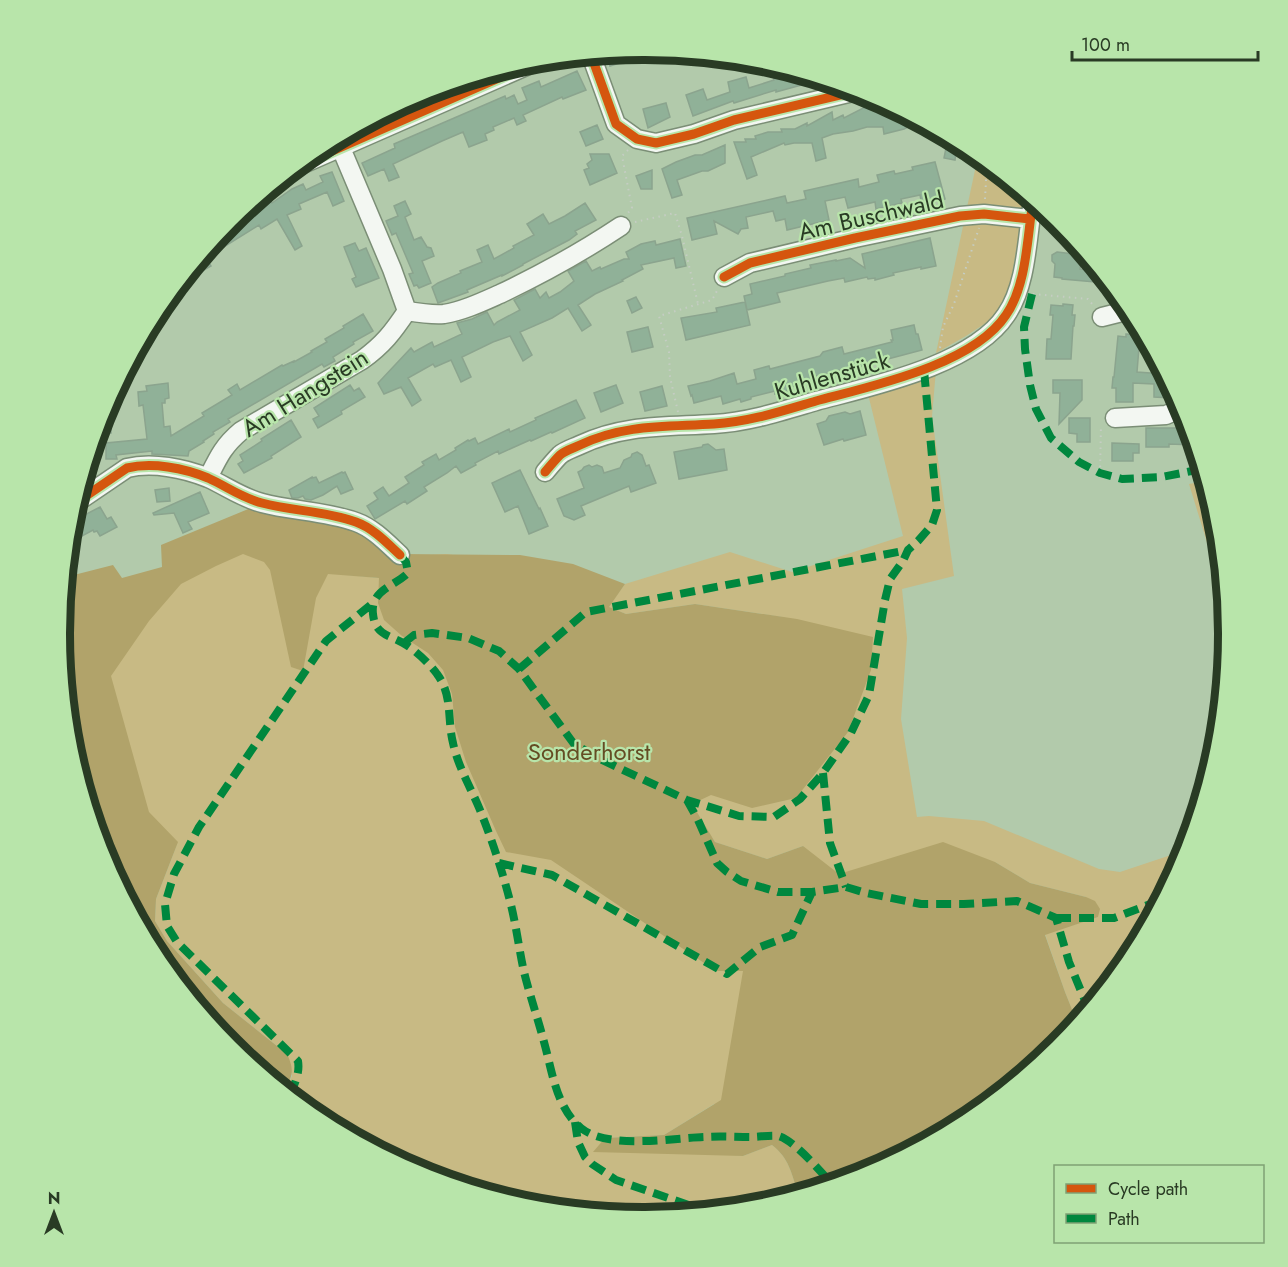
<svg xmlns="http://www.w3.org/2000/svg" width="1288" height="1267" font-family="Jost,sans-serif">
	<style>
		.green { fill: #c8ba84; fill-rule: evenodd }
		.forest { fill: #b1a36a }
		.building { fill: #90b198; stroke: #8ba48e; stroke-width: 1.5 }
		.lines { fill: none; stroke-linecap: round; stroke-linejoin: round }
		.minor-casing { stroke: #7b8e76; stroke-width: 21 }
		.path { stroke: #c5cdc3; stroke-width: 2; stroke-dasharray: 1.5 4.5; stroke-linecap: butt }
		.minor { stroke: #f3f7f2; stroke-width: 18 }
		.quiet { stroke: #00873e; stroke-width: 8; stroke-dasharray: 15 8; stroke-linecap: butt }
		.cycleway-casing { stroke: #b8e5aa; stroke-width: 13 }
		.cycleway { stroke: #d5560e; stroke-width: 9 }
		.labels { text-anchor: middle; stroke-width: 4.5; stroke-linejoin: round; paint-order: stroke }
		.street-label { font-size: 24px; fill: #293b24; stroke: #b8e5aa }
		.park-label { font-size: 24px; fill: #644c23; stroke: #b8e5aa }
		.rim { fill: none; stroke: #293b24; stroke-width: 8 }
	</style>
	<rect width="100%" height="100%" fill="#b2caab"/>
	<path class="green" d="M978,156L1026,195L1011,280L998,315L966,336L936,353Z
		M936,370L932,416L954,576L902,589L907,638L901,719L917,817L929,816L984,821L1099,869L1120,872L1186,850L1183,857L1129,958L1077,1022L1065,992L1045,934L1098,917L1086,897L1030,883L995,862L1042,933L867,1173L714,1104L664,1135L605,1138L743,1156L772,1145C789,1158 792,1174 798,1194L758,1206L644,1217L530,1206L420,1173L319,1119L285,1091L292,1076L287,1054L223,1003L167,941L155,921L156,899L178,842L153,901V931L231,1046L158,958L104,857L71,747L60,633L65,580L111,566L119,583L165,568L247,514L328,573L379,578L419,556L446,554L467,557L542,641L782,617L695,604L626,614L608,607L625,584L730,552L792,572L903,536L868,394ZM712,837L715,842L767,859L803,846L818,870L719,855Z
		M1205,481L1217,520L1225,601L1189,484Z"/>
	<path class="forest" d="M1209,494L1217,520L1228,634L1227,641L1225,615L1204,528Z
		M258,505L337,518L400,554L520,555L573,564L625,584L609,607L626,614L695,604L797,619L873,637L871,670L848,732L796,798L752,808L711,795L692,804L715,842L767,859L803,846L839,874L943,842L995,862L1030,883L1086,897L1095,901L1100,909L1098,917L1045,935L1065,992L1077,1022L1057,1047L968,1119L867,1173L798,1194C792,1174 789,1158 772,1145L743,1156L593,1152L605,1138L664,1135L721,1100L743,971H716L551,860L506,852L496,831L466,762L455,727L452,694L443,670L428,653L402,636L384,620L378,603L379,578L328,574L316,598L303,671L291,667L270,570L264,562L243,554L216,566L181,584L149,621L111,676L149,812L178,842L156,899L155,921L167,941L223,1003L287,1054C295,1071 292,1075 285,1091L231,1046L158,958L104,857L71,747L60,633L66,577L113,565L122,578L162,567L161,545Z"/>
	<path class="building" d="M623,52L626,61L610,66L606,53Z
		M781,68L790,70L791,77L803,74L820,80L776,92V90L734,103L733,101L693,116L686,95L703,89L707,100L730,92L728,82L746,77L749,88L774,80L771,70Z
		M577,71L586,90L563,99L562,97L523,115L526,121L517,125L514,118L493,127L494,130L485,134L487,140L469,147L463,132L442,141L393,164L399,177L389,181L384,169L368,176L362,163L395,148L394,144L505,96L506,99L514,95L518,104L527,100L522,88L539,81L541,87Z
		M666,103L670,117L648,128L643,109Z
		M887,104L905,114L908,127L904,129L884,134L883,127H867L853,131L833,134L822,138L826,158L816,161L812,143H794L785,145L784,143L751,157L757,175L747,179L734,142H746L745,139H756L755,136L768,132H782L781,129H795L807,123V126L832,112L833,120L843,115L844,118L869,105L870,109Z
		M597,125L603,139L586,146L580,132Z
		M947,143L957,144L955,160L944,158Z
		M725,145V163L708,171H702L677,180L682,195L672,198L662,169L676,162L695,155H702Z
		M590,154H609L617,173L590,185L584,170L589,168L587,164L592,160Z
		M935,162L945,199L922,205L920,195L901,199L902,203L876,209L875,202L848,208L845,197L825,201L829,220L787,230L785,219L776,221L773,211L746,217L748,228L741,229L738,234L714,221L717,234L692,240L687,218L785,196L787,203L806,199L804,191L858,179L859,187L879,182L877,175L894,171L895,174L913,170L912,167Z
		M652,170V189H641L636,176Z
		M332,172L344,201L333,206L327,192L299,204L301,209L287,215L302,246L295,250L277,219L261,229L259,225L206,258L211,266L197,274L193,267L228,224L270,199L272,203L292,189L303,184L306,190L323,182L320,176Z
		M405,201L411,214L405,217L414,240L421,237L427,247L431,248L434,256L422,261L431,283L419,288L417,285L414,286L409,274L413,273L396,233L392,235L386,221L398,216L394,206Z
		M585,203L596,220L575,231L577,234L569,240L523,264V265L502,276V275L467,290L468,292L438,303L432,287L438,283L461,273L460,271L482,262L477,250L488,245L494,259L514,248L513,246L534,235L527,224L543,214L549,224L565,216Z
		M930,238L936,266L921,269V267L893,273L894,275L875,280V278L868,279L867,277L845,282L844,278L828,281L777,293L780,302L747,310L744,296L752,294L750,284L785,276V274L811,268L810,265L836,260V261L850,258L865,268L862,254Z
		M680,239L686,266L676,268L674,258L641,265L643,269L622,280L623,281L595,294L578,305L591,325L582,331L568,308L552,318L520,332L532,355L523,361L510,336L493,342L462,357L471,377L461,382L451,360L435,367L433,364L408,378L421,400L412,406L401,387L384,394L378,383L411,348L414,352L432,342L434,347L462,334L457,323L472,319L487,312L494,325L497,322L520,310L514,300L535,289L540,298L546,292L549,298L560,292L574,281L568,271L586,261L592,271L600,267L601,269L624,259H629L626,252L641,244L655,241L656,245Z
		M355,243L359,251L366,248L379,278L356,287L352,279L356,277L344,247Z
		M1057,252L1082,255L1080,269L1096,270L1095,282L1062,279V278L1054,277L1055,264L1052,261V255Z
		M636,297L642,308L632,313L627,301Z
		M745,302L750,325L686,340L681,318L717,312L716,308Z
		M1063,304L1073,305L1072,315H1075L1074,326H1073L1071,359H1046L1047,339H1051L1053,315H1050L1051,305L1063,306Z
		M363,314L373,331L353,342L354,344L333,357L335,361L324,367L322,364L228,419L230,422L213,432L214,434L203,441L204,442L189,451L188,456L152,454V451L116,455L117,459H106V443L147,439L143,405L139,406L138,392L147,391L146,386L168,383L169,398L165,399V403H162L164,427L170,426L171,436L204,416L202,413L232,395L228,390L237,384L240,390L282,365L283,366L294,361V362L312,352L311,351L327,342L325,339L344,328L343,326Z
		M914,325L916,334H918L922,350L854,368L841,372V370L812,377L813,381L791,387L792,390L775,394V391L751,397V399L741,402L740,399L723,404L721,396L694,403L692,395L691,396L688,386L710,381L734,373L737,384L756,379L754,370L769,366L770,369L820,356L823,352L842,347L844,354L892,342L891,340H893L891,330Z
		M648,327L653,347L632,352L627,332Z
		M1126,334L1140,335L1137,372L1164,374L1172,388L1171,398L1154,397V384L1133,383V402H1116V388H1112L1113,377H1114L1118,336L1126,337Z
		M1053,380H1082V400L1059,424L1060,393H1053Z
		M350,385L354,391L359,388L365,397L341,411L342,414L318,428L313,419L319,416L314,408Z
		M616,385L623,403L601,412L594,393Z
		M662,386L667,406L645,411L640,392Z
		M112,397L111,433H98L105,410Z
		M576,400L585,418L552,433L551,432L531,441L530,440L499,454L498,451L475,463L476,465L461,473L456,466L447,473L424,487L427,491L407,504L405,501L375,519L367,506L378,499L374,493L383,487L389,496L409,483L405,477L424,465L422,462L436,454L439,460L456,450L455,448L468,440L469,441L475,438L478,444L509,429L510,432L536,420L535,418Z
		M860,411L866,435L844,441L843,439L824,445L817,424L826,421L829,416L845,412L850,414Z
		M1069,418H1090V442H1077V434L1069,433Z
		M291,420L301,437L271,456L272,458L244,473L238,464L243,461L240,455L262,441L261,439Z
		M1146,428H1189L1194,445L1169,444V447H1146Z
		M1112,443L1139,444V453H1133V461H1112Z
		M708,444L716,450L724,449L727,470L679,479L674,452L702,447L703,445Z
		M637,452L642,455L646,466L649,465L656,483L631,492L629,486L581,506L585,515L574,520L564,516L557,499L584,488L578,472L582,470L584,467L589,465L592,467L597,465L602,467L604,473L620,468L624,460L631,457L632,454Z
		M520,470L539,509L540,508L548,526L529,534L518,506L505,512L492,483Z
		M342,472L343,473L345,472L353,489L341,494L337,486L323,495L311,500L305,499L303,496L298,498H292L289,490L312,477V478L316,477L319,483Z
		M169,488L170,501L157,502L155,490Z
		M200,492L209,513L188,522L192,529L183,533L174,513L154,515L153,513Z
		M100,507L107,519L111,517L117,527L100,536L97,531L94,532L93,530L69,543L71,522Z"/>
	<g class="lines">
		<g class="minor-casing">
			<path id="minor" d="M591,55L616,124L637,139L656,143L694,134L734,120L857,91
				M341,148L392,269L407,311
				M296,167L540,60
				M724,277L750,263L855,238L960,216L984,214L1030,219
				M407,311C419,313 431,315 444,314C463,311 482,302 500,294C542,274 582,252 621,226
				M1102,317L1130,310
				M1115,418L1166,415L1182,408
				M545,472C550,466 555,460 560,455C566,450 574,448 580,445C624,424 667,427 714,424C749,422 782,411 816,401C872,386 973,365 1006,315C1027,285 1027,237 1033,201
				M208,478C218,458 223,446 241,431L362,360C383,345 393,332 407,311
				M77,502L127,468C152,462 184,468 208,478C226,486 242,498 262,503C292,511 326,511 356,522C373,528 387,543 400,555"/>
		</g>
		<path class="path" d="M628,150L622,156L632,208L628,213
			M985,199L987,163
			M635,222L675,213L682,236L698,304
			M1033,294L1088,299L1093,305
			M940,348L943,327L954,304L979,228
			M678,412L670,377L669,352L659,316L712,300L718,289
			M1100,473L1101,425"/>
		<use href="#minor" class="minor"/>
		<path class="quiet" d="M1032,294L1024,327L1025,349L1030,385L1036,409L1051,438L1079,462L1100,473L1122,479L1162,477L1202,469
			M400,555L406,562L408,573C395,586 370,590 373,614C375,635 389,635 403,643C415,650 429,663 437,674C453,695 447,719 453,743C458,767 471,788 480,810C492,840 502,870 510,901C516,924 519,949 524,972C530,996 538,1019 544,1042C552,1070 556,1108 581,1128C608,1150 672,1138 705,1137C720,1136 735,1137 750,1137C759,1137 770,1135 778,1136C794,1140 820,1171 832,1184
			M404,643L414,635L432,633L468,638L499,651L519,669L574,744L602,760L687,800L739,816L774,817L800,799L823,773L851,733L869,695L885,600L890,579L903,561L908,550L918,541L932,525L937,510L924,370
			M519,669L586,612L908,550
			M823,773L830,843L846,887
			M687,800L698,820L717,863L727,872L741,881L778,892H812L846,887L866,893L921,904H964L1017,901L1056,918L1069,962L1088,1008
			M499,863L552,875L727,974L760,947L792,935L812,892
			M1056,918H1114L1161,900
			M290,1095C295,1083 300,1073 298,1061L177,942L167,926L165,904L174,874L199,827L326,641L373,603
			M575,1122L578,1142L585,1157L592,1164L616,1180L706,1211"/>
		<g class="cycleway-casing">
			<path id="cycleway" d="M591,55L616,124L637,139L656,143L694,134L734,120L857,91
				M296,167L540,60
				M724,277L750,263L855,238L960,216L984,214L1030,219
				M545,472C550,466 555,460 560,455C566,450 574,448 580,445C624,424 667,427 714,424C749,422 782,411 816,401C872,386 973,365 1006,315C1027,285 1027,237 1033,201
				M77,502L127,468C152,462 184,468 208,478C226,486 242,498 262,503C292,511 326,511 356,522C373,528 387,543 400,555"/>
		</g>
		<use href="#cycleway" class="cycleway"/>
	</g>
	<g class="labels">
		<g class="street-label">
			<text transform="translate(871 216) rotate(-13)" y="8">Am Buschwald</text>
			<text transform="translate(832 376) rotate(-16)" y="8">Kuhlenstück</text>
			<text transform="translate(305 393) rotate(-32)" y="8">Am Hangstein</text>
		</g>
		<g class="park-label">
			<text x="589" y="760">Sonderhorst</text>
		</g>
	</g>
	<path d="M0 0H1288V1267H0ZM643 60H645A573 573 0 0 1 1218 633V634A573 573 0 0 1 645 1207H643A573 573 0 0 1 70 634V633A573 573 0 0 1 643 60Z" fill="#b8e5aa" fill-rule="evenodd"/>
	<path class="rim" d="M643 60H645A573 573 0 0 1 1218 633V634A573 573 0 0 1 645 1207H643A573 573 0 0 1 70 634V633A573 573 0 0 1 643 60Z"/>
	<rect x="1054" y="1165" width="210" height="78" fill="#b8e5aa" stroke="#7fa174" stroke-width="1.5"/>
	<rect x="1066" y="1184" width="30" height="9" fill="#d5560e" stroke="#7fa174" stroke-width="1.5"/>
	<text x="1108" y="1195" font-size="18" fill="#293b24">Cycle path</text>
	<rect x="1066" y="1214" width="30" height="9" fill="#00873e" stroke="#7fa174" stroke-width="1.5"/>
	<text x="1108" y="1225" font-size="18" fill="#293b24">Path</text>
	<g transform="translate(54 1213)" stroke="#b8e5aa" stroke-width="4.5" paint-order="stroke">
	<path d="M0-4.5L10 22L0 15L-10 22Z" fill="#293b24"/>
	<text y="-9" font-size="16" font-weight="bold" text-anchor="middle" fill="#293b24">N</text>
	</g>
	<path d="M1072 51v9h186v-9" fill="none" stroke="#293b24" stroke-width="3"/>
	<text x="1081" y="51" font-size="18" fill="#293b24" stroke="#b8e5aa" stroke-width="4.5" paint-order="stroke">100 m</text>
</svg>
